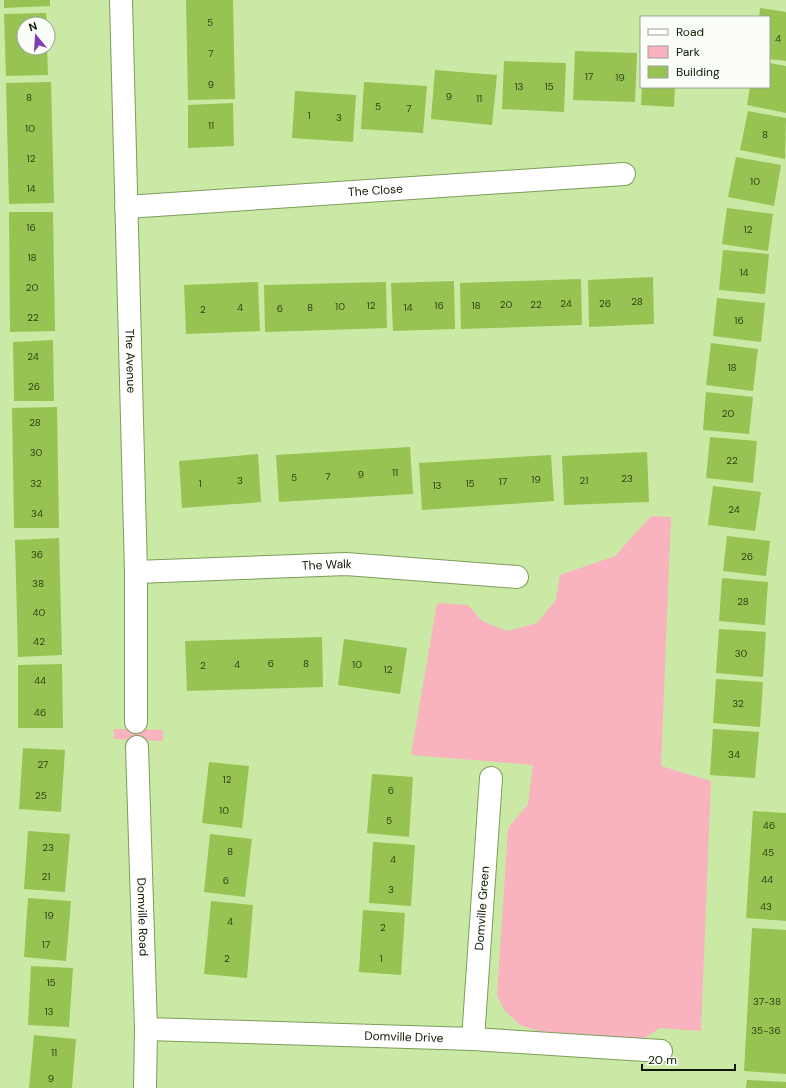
<svg xmlns="http://www.w3.org/2000/svg" width="786" height="1088" font-family="'DM Sans',sans-serif">
	<style>
		.green { fill: #f9b3bf }
		.building { fill: #96c352 }
		.lines { fill: none; stroke-linecap: round; stroke-linejoin: round }
		.minor-casing { stroke: #7f9c5b; stroke-width: 24 }
		.minor { stroke: #fff; stroke-width: 22 }
		.labels { text-anchor: middle; stroke-width: 3; stroke-linejoin: round; paint-order: stroke }
		.number-label { font-size: 10px; fill: #2f4215 }
		.street-label { font-size: 12px; fill: #0d1701; stroke: #fbfef8 }
	</style>
	<rect width="100%" height="100%" fill="#cae9a4"/>
	<path class="green" d="M651,516L671,517L661,766L711,781L701,1031L660,1028L643,1039L538,1031L520,1025L505,1011L497,996L508,828L528,804L533,765L411,755L437,603L468,605L482,621L507,631L537,623L556,600L560,575L615,556Z
		M114,729L163,730V741L114,739Z"/>
	<path class="building" d="M4,0H50V6L4,8Z
		M186,0H233L235,99L188,100Z
		M760,8L786,12V61L769,59V17H759Z
		M46,13L47,24H24V48H47L48,75L6,76L4,14Z
		M575,51L637,53L635,102L573,100Z
		M504,61L566,63L564,112L502,109Z
		M769,63L786,66V113L747,105L750,87H769Z
		M435,70L497,75L492,125L431,119Z
		M51,82L54,203L9,204L6,83Z
		M364,82L427,86L423,133L361,129Z
		M642,87H675L674,107L641,105Z
		M295,91L356,95L353,142L292,138Z
		M233,103L234,146L188,148V105Z
		M748,111L786,118L785,159L740,150Z
		M736,157L781,165L774,206L728,197Z
		M727,208L773,214L768,251L722,244Z
		M9,212H53L55,331L10,332Z
		M723,250L769,254L765,294L719,290Z
		M653,277L654,324L589,327L588,280Z
		M581,279L582,325L461,329L460,283Z
		M454,281L455,329L393,331L391,283Z
		M258,282L260,331L186,334L184,285Z
		M386,282L387,328L265,332L264,285Z
		M717,298L765,303L761,342L713,336Z
		M53,340L54,401H14L13,342Z
		M711,343L758,349L753,391L706,385Z
		M706,392L753,397L749,434L703,430Z
		M57,407L59,528H14L12,408Z
		M710,437L757,441L753,483L706,478Z
		M410,447L413,494L279,502L276,455Z
		M647,452L649,502L564,505L562,456Z
		M258,454L261,502L182,508L179,461Z
		M551,455L554,501L422,510L419,463Z
		M713,486L761,492L755,531L708,525Z
		M727,536L770,541L766,576L723,571Z
		M59,538L62,655L18,657L15,540Z
		M722,578L768,582L765,625L719,621Z
		M719,629L766,632L763,677L716,673Z
		M322,637L323,687L187,691L185,641Z
		M344,639L407,648L400,694L338,685Z
		M62,664L63,728H18V665Z
		M716,679L763,682L760,727L713,723Z
		M713,729L759,732L755,778L710,775Z
		M23,748L65,750L61,812L19,809Z
		M209,762L249,766L242,828L202,823Z
		M372,774L413,777L409,837L367,833Z
		M753,811L786,813V921L746,918Z
		M28,831L70,834L65,892L24,889Z
		M210,834L252,839L245,897L204,892Z
		M373,842L415,845L411,906L369,903Z
		M28,898L71,901L66,961L24,957Z
		M211,901L253,905L247,978L204,974Z
		M363,910L405,913L401,975L359,972Z
		M752,928L786,930V1074L744,1071Z
		M31,966L73,968L69,1027L28,1025Z
		M34,1035L76,1039L72,1088H29Z
		M747,1080L786,1082V1088H746Z"/>
	<g class="lines">
		<g class="minor-casing">
			<g id="minor">
				<path id="s1" d="M121,0L136,572V722"/>
				<path id="s2" d="M126,207L624,174"/>
				<path id="s3" d="M136,572L346,564L517,577"/>
				<path id="s4" d="M137,747L146,1029L145,1088"/>
				<path id="s5" d="M146,1029L473,1039L661,1051"/>
				<path id="s6" d="M473,1039L491,778"/>
			</g>
		</g>
		<use href="#minor" class="minor"/>
	</g>
	<g class="labels">
		<g class="number-label">
			<text x="210" y="26">5</text>
			<text x="778" y="42">4</text>
			<text x="211" y="57">7</text>
			<text x="589" y="80">17</text>
			<text x="620" y="81">19</text>
			<text x="211" y="88">9</text>
			<text x="519" y="90">13</text>
			<text x="549" y="90">15</text>
			<text x="449" y="100">9</text>
			<text x="29" y="101">8</text>
			<text x="479" y="102">11</text>
			<text x="378" y="110">5</text>
			<text x="409" y="112">7</text>
			<text x="309" y="119">1</text>
			<text x="339" y="121">3</text>
			<text x="211" y="129">11</text>
			<text x="30" y="132">10</text>
			<text x="765" y="138">8</text>
			<text x="31" y="162">12</text>
			<text x="755" y="185">10</text>
			<text x="31" y="192">14</text>
			<text x="31" y="231">16</text>
			<text x="748" y="233">12</text>
			<text x="32" y="261">18</text>
			<text x="744" y="276">14</text>
			<text x="32" y="291">20</text>
			<text x="637" y="305">28</text>
			<text x="566" y="307">24</text>
			<text x="605" y="307">26</text>
			<text x="506" y="308">20</text>
			<text x="536" y="308">22</text>
			<text x="371" y="309">12</text>
			<text x="439" y="309">16</text>
			<text x="476" y="309">18</text>
			<text x="340" y="310">10</text>
			<text x="240" y="311">4</text>
			<text x="310" y="311">8</text>
			<text x="408" y="311">14</text>
			<text x="280" y="312">6</text>
			<text x="203" y="313">2</text>
			<text x="33" y="321">22</text>
			<text x="739" y="324">16</text>
			<text x="33" y="360">24</text>
			<text x="732" y="371">18</text>
			<text x="34" y="390">26</text>
			<text x="728" y="417">20</text>
			<text x="35" y="426">28</text>
			<text x="36" y="456">30</text>
			<text x="732" y="464">22</text>
			<text x="395" y="476">11</text>
			<text x="361" y="478">9</text>
			<text x="328" y="480">7</text>
			<text x="294" y="481">5</text>
			<text x="627" y="482">23</text>
			<text x="536" y="483">19</text>
			<text x="240" y="484">3</text>
			<text x="584" y="484">21</text>
			<text x="503" y="485">17</text>
			<text x="36" y="487">32</text>
			<text x="200" y="487">1</text>
			<text x="470" y="487">15</text>
			<text x="437" y="489">13</text>
			<text x="734" y="513">24</text>
			<text x="37" y="517">34</text>
			<text x="37" y="558">36</text>
			<text x="747" y="560">26</text>
			<text x="38" y="587">38</text>
			<text x="743" y="605">28</text>
			<text x="39" y="616">40</text>
			<text x="39" y="645">42</text>
			<text x="741" y="657">30</text>
			<text x="271" y="667">6</text>
			<text x="306" y="667">8</text>
			<text x="237" y="668">4</text>
			<text x="357" y="668">10</text>
			<text x="203" y="669">2</text>
			<text x="388" y="673">12</text>
			<text x="40" y="684">44</text>
			<text x="738" y="707">32</text>
			<text x="40" y="716">46</text>
			<text x="734" y="758">34</text>
			<text x="43" y="768">27</text>
			<text x="227" y="783">12</text>
			<text x="391" y="794">6</text>
			<text x="41" y="799">25</text>
			<text x="224" y="814">10</text>
			<text x="389" y="824">5</text>
			<text x="769" y="829">46</text>
			<text x="48" y="851">23</text>
			<text x="230" y="855">8</text>
			<text x="768" y="856">45</text>
			<text x="393" y="863">4</text>
			<text x="46" y="880">21</text>
			<text x="767" y="883">44</text>
			<text x="226" y="884">6</text>
			<text x="391" y="893">3</text>
			<text x="766" y="910">43</text>
			<text x="49" y="919">19</text>
			<text x="230" y="925">4</text>
			<text x="383" y="931">2</text>
			<text x="46" y="948">17</text>
			<text x="227" y="962">2</text>
			<text x="381" y="962">1</text>
			<text x="51" y="986">15</text>
			<text x="767" y="1005">37-38</text>
			<text x="49" y="1015">13</text>
			<text x="766" y="1034">35-36</text>
			<text x="54" y="1056">11</text>
			<text x="51" y="1082">9</text>
		</g>
		<g class="street-label">
			<text dy="4" stroke="none"><textPath href="#s2" startOffset="250">The Close</textPath></text>
			<text dy="4" stroke="none"><textPath href="#s1" startOffset="361">The Avenue</textPath></text>
			<text dy="4" stroke="none"><textPath href="#s3" startOffset="191">The Walk</textPath></text>
			<text dy="4" stroke="none"><textPath href="#s6" startOffset="131">Domville Green</textPath></text>
			<text dy="4" stroke="none"><textPath href="#s4" startOffset="170">Domville Road</textPath></text>
			<text dy="4" stroke="none"><textPath href="#s5" startOffset="258">Domville Drive</textPath></text>
		</g>
	</g>
	<rect x="640" y="16" width="130" height="72" fill="#fbfef8" stroke="#9ca295"/>
	<rect x="648" y="29" width="20" height="6" fill="#ffffff" stroke="#9ca295"/>
	<text x="676" y="36" font-size="12" fill="#0d1701">Road</text>
	<rect x="648" y="46" width="20" height="12" fill="#f9b3bf" stroke="#9ca295"/>
	<text x="676" y="56" font-size="12" fill="#0d1701">Park</text>
	<rect x="648" y="66" width="20" height="12" fill="#96c352" stroke="#9ca295"/>
	<text x="676" y="76" font-size="12" fill="#0d1701">Building</text>
	<g transform="translate(36 36) rotate(342)"><circle r="19" fill="#fbfef8" stroke="#9ca295"/>
	<path d="M0-3L7 15L0 10L-7 15Z" fill="#803db1"/>
	<text y="-6" font-size="11" font-weight="bold" text-anchor="middle" fill="#0d1701">N</text>
	</g>
	<path d="M642 1064v6h93v-6" fill="none" stroke="#0d1701" stroke-width="2"/>
	<text x="648" y="1064" font-size="12" fill="#0d1701" stroke="#fbfef8" stroke-width="3" paint-order="stroke">20 m</text>
</svg>
